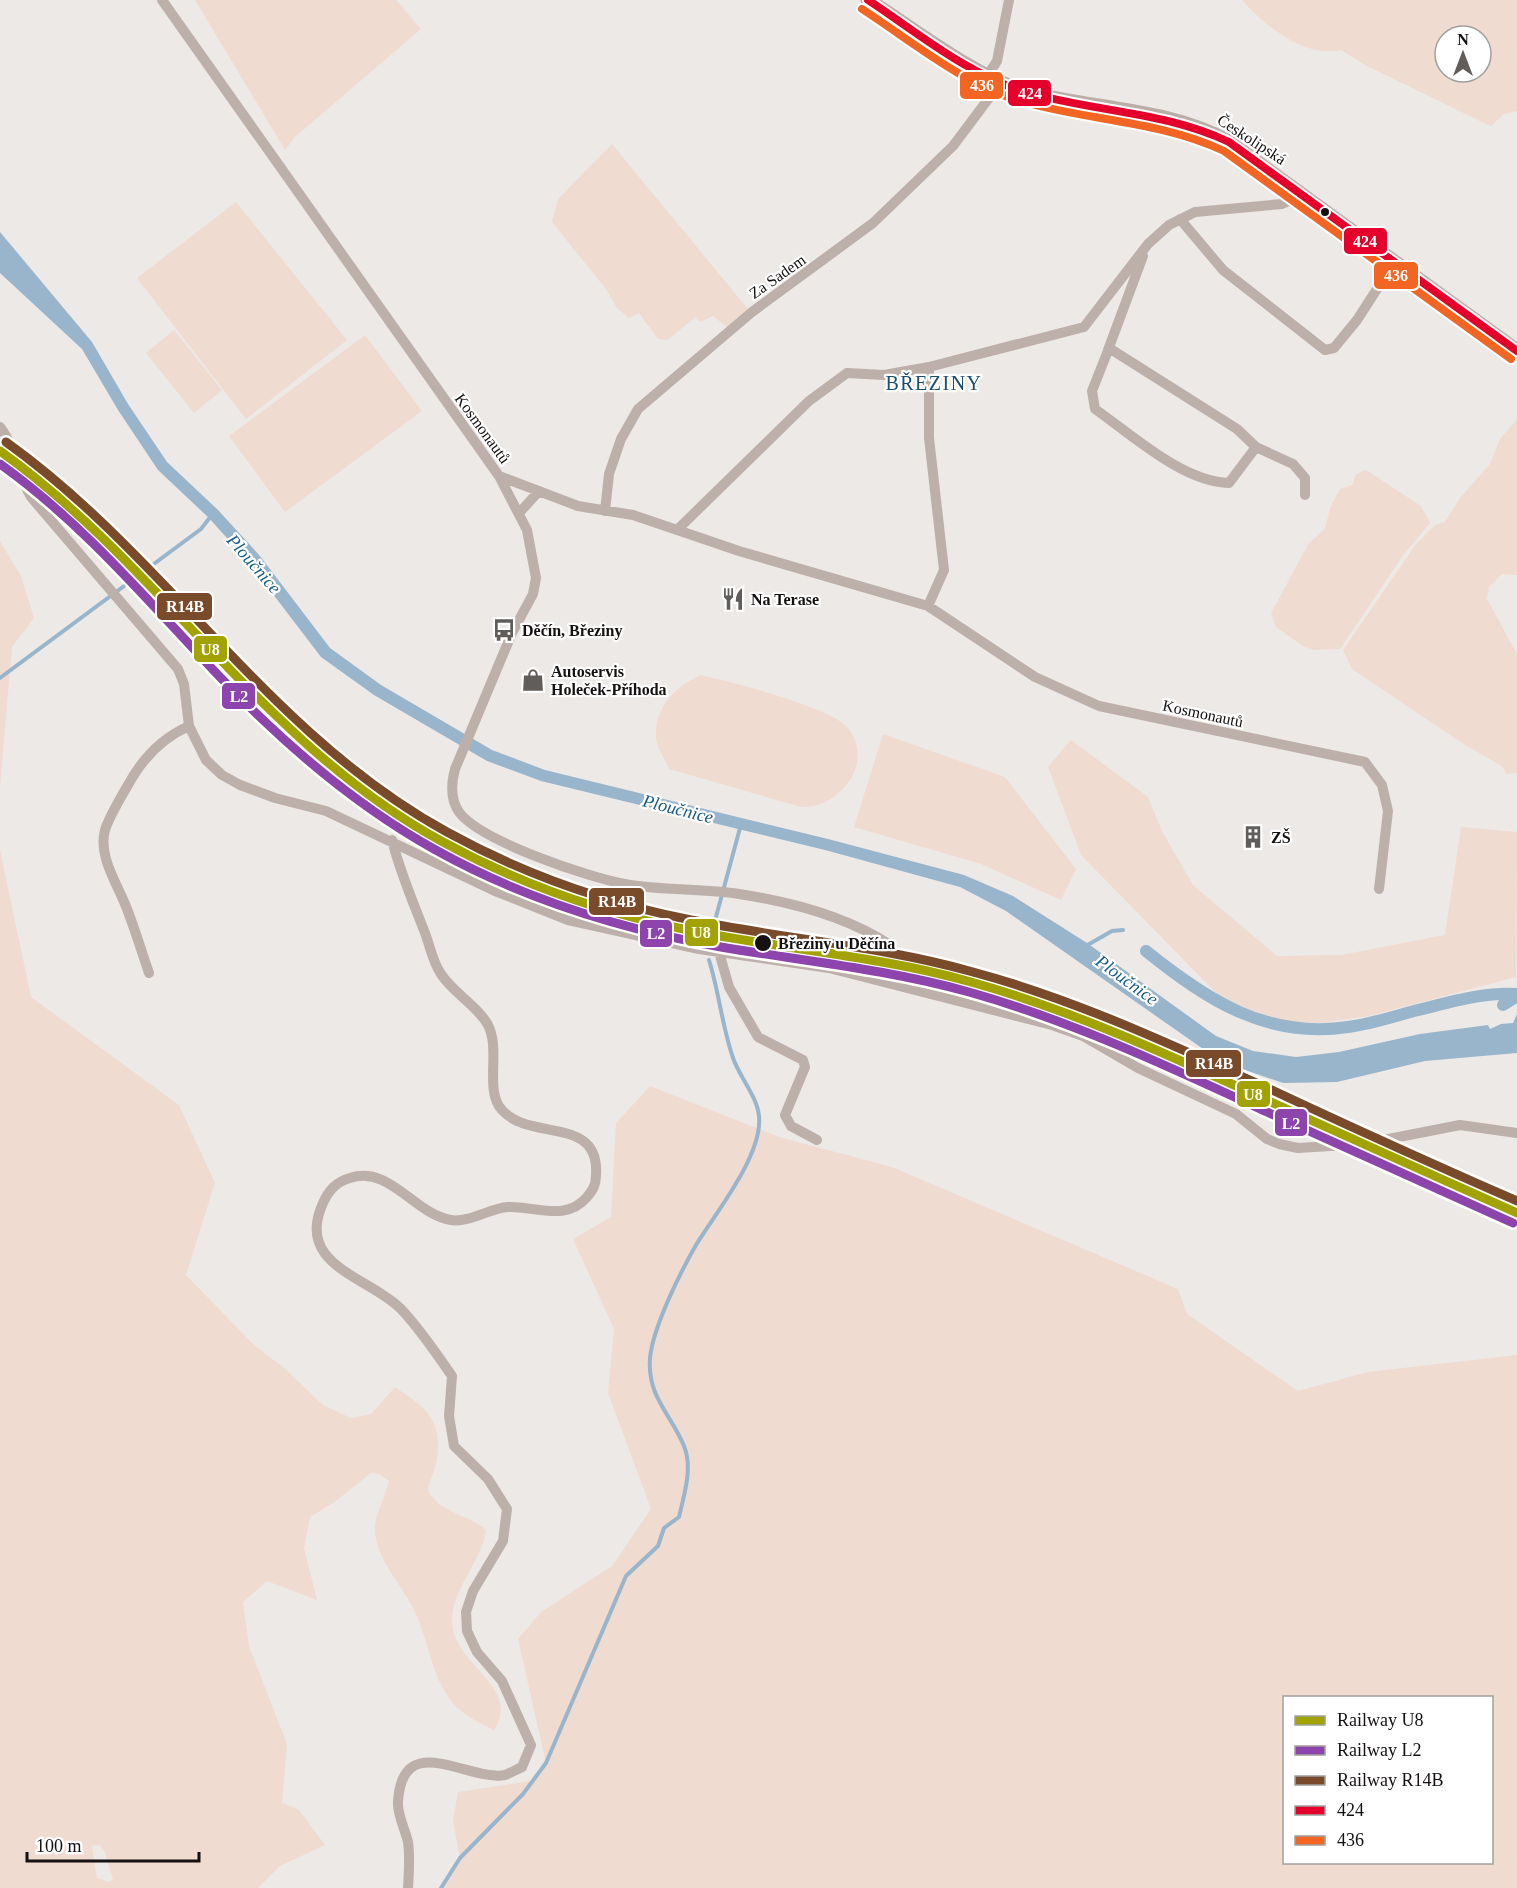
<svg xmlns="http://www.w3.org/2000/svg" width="1517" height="1888" font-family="Georgia,serif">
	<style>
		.built { fill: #e3d9d4 }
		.green { fill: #f0dbd0; fill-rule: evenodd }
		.water { fill: #98b5cc }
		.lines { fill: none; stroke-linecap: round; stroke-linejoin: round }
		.stream { stroke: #98b5cc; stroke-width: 4 }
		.canal { stroke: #98b5cc; stroke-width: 12 }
		.minor { stroke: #bdafa9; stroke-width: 10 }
		.secondary { stroke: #bbaea7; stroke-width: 15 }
		.bus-1-casing { stroke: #fff; stroke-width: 12 }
		.bus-2-casing { stroke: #fff; stroke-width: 12 }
		.bus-1 { stroke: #e4002b; stroke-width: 8 }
		.bus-2 { stroke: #f26522; stroke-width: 8 }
		.rail-1-casing { stroke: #fff; stroke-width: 14 }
		.rail-2-casing { stroke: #fff; stroke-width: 14 }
		.rail-3-casing { stroke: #fff; stroke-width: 14 }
		.rail-1 { stroke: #a2a301; stroke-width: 9 }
		.rail-2 { stroke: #8e44ad; stroke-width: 9 }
		.rail-3 { stroke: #7a4b2a; stroke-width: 9 }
		.bus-dot { fill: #141110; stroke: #fff; stroke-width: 2 }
		.labels { text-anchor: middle; stroke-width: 4.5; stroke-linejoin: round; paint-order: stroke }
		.street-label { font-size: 16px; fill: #141110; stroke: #fff }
		.poi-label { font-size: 16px; font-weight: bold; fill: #141110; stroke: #fff; text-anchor: start }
		.stop-label { font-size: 16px; font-weight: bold; fill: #141110; stroke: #fff; text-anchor: start }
		.water-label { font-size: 18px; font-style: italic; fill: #145b87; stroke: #fff }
		.quarter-label { font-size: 20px; letter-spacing: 1.5px; fill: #194e70; stroke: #fff }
		.line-badge { stroke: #fff; stroke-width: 2 }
		.badge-label { font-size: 16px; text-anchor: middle; font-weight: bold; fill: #fff }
	</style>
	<rect width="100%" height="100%" fill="#ede9e7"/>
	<path class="built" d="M0,441L57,480L87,508L232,662L323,750L415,816L476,850L533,875L614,904L688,921L931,963L1055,999L1135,1031L1517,1204V1223L1128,1046L1049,1015L927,980L685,938L609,921L527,891L469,866L406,831L312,764L220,673L75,520L46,493L0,461Z"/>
	<path class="green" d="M195,0H396L421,29L295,137L285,150Z
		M1242,0H1517V111L1504,114L1491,126L1486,124L1365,65L1341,50C1305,58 1265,26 1242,0ZM1445,36H1481V72H1445Z
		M612,144L748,309L727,327L713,316L700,322L695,317L668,340L658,339L639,313L629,318L617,308L606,289L552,222L558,199Z
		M236,202L347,340L246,419L137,278Z
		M174,330L222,390L194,413L146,353Z
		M365,335L422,411L285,512L229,436Z
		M1517,419V575L1502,574L1489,587L1487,599L1517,654V773L1506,774L1502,766L1465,745L1352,669L1343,650L1416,544L1435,525L1445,522L1460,498L1490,464L1500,439Z
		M1366,470L1421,506L1430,523L1404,554L1340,649L1314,650L1303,646L1276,627L1271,613L1309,543L1325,529L1330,508L1340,489L1352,485L1356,474Z
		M0,541L21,576L34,618L12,647L0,786Z
		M701,675C732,682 824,706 845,725C862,742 861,765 848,783C836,798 821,808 801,807L669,769C666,760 657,748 656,739C654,708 675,686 701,675Z
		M883,734L1005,777L1076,869L1061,900L981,864L854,827Z
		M1071,740L1148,797L1163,833L1193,885L1277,956L1341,955L1445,935L1461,827L1517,832L1516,977L1369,1016L1319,1023L1283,1021L1223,1000L1081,855L1048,767Z
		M0,850L31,997L179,1105L215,1183L186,1275L254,1345L284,1368L323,1405L351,1418L371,1414L395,1387C424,1407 443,1419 437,1458C436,1469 430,1479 428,1490C439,1513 468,1514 486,1530C482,1566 439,1600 456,1639C469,1670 519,1693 494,1730C477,1722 459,1713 449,1698C430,1671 428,1637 413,1608C400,1582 373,1556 375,1525C376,1515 386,1493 389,1481L379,1474L371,1473L336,1501L310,1517L304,1548L317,1600L267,1581L243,1602L249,1646L287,1744L282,1803L299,1810L325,1845L280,1866L258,1888H0ZM99,1845L104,1850L113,1879L109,1882L97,1878L92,1846Z
		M650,1086L779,1137L892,1167L1178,1289L1187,1314L1298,1391L1368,1372L1517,1355V1888H442L460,1858L453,1821L458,1792L532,1781L546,1763L518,1639L541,1612L612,1566L651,1509L608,1393L614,1329L573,1239L611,1217L616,1123ZM1284,1698H1492V1862H1284Z"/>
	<path class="water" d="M0,232L92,342L128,404L167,462L218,510L260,556L330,648L381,685L492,750L545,770L828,839L964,875L1013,896L1087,943L1216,1036L1253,1051L1296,1057L1339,1052L1420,1034L1488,1025L1490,1029L1501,1024L1513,1023L1517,1014V1053L1425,1061L1337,1082L1283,1083L1245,1070L1206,1051L1006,911L960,887L825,850L541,781L487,761L374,695L321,657L250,564L209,518L158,470L118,410L82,349L0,273Z"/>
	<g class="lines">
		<path class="stream" d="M0,678L201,529L211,516
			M713,928L740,828
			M1084,947L1112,931L1123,930
			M441,1888L460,1858L523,1794L546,1763L626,1576L658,1546L664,1528L679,1517C684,1495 693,1468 684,1446C671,1414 647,1397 650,1358C653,1327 680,1273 696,1245C716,1212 763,1155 759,1116C757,1096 739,1076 733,1058C722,1026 719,992 709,960"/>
		<path class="canal" d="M1146,951C1207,1000 1266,1039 1348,1027C1370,1024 1392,1017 1414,1011C1448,1003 1482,992 1517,994
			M1503,1005L1517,996"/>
		<path class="minor" d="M162,0L499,476L527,530L536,578L533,594L512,633L455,769C451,784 450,799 459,812C480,841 590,878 625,884C663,891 702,888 739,894C791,902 846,916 890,945L896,965L892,983
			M988,75L997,61L1009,0
			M1180,219L1223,270L1325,350L1334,348L1357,320L1395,261
			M1109,348L1237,429L1256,447L1229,483C1183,482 1132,435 1095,409L1092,391Z
			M1108,350L1143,256
			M0,427C16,447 18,475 31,497L178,669L184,684L189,726L206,760L222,775L240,785L275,798L326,811L495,891L568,920L699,949L829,968L1052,1025L1083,1036L1138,1068L1236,1114L1267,1139L1279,1144L1298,1148L1363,1144L1460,1125L1517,1133
			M1256,447L1293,464L1305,478V495
			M499,476L578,506L633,515L739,551L928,606L1035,677L1099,706L1365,762L1382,785L1388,811L1379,889
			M605,511L609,474L621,439L638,409L752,312L873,223L953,146L1001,82
			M520,512L539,491
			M677,530L809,401L847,373L884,375L929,367L1084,327L1148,244L1169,225L1195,212L1282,204L1303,195
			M928,606L944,570L929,438V367
			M392,840C400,872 413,902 425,933C430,946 433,963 441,974C453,993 477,1005 488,1025C501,1050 484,1091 502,1110C530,1142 600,1115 596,1175C596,1185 593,1190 587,1197C566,1222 536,1206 508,1207C490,1208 469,1223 451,1220C414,1214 390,1165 350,1178C336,1182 329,1190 323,1203C294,1266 370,1277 401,1309C420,1329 436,1353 452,1376L449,1416L454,1446L488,1479L507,1509L503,1541L473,1591L466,1612L467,1631L477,1652L502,1681L531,1745L522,1767C517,1769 511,1773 505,1775C469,1782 402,1728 398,1802C397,1814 405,1829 408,1842C410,1856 409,1873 408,1888
			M719,952L729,987L758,1037L803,1060L805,1067L785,1115L791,1126L817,1140
			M149,973C141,950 134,926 125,904C116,882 98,855 105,830C110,815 120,799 128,785C142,759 162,738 189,726"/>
		<path class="secondary" d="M868,0C910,27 979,80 1026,92C1093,110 1168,108 1229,142L1517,351"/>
		<g class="bus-1-casing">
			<path id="bus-1" d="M868,0C918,33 968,75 1026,92C1094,112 1164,111 1229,142L1517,351"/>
		</g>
		<g class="bus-2-casing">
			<path id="bus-2" d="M862,9C913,42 965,86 1024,102C1091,121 1160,121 1224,151L1511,359"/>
		</g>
		<use href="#bus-1" class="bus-1"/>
		<use href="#bus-2" class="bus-2"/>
		<g class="rail-1-casing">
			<path id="rail-1" d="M0,451C163,568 262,744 443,842C520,884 602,913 688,930C782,949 879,956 971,982C1075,1011 1173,1057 1271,1102C1352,1139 1435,1176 1517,1213"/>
		</g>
		<g class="rail-2-casing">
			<path id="rail-2" d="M0,464C84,524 148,601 218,675C282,742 353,804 434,849C523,899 621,929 721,947C803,961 887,969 969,992C1072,1021 1170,1067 1267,1112C1349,1149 1431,1186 1513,1223"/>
		</g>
		<g class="rail-3-casing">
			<path id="rail-3" d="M6,442C168,558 268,734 447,832C523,874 606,903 691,920C785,939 881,946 973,972C1077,1000 1174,1046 1272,1090C1353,1128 1435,1165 1517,1201"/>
		</g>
		<use href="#rail-1" class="rail-1"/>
		<use href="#rail-2" class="rail-2"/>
		<use href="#rail-3" class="rail-3"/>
	</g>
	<defs>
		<g id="restaurant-bare" transform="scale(1.8)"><path d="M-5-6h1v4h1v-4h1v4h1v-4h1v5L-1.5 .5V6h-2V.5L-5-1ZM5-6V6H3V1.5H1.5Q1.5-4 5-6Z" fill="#605d5b" stroke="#fff" stroke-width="2.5" paint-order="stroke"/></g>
		<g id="bus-bare" transform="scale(1.8)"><path d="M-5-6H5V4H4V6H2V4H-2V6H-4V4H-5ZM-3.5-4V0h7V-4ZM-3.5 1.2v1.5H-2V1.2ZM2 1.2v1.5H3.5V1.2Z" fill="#605d5b" stroke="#fff" stroke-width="2.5" paint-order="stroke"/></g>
		<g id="shop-bare" transform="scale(1.8)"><path d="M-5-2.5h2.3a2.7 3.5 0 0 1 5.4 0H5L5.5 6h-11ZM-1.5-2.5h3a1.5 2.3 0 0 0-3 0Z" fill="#605d5b" stroke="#fff" stroke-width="2.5" paint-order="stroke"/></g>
		<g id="building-bare" transform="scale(1.8)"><path d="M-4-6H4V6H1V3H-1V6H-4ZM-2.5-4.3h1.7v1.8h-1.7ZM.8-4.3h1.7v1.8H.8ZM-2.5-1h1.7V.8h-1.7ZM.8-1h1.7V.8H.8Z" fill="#605d5b" stroke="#fff" stroke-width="2.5" paint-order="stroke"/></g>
	</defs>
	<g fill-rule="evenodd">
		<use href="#restaurant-bare" x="733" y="599"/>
		<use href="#bus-bare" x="504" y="630"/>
		<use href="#shop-bare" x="533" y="680"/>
		<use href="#building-bare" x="1253" y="837"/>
	</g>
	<g class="bus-dot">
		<circle cx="1325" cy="212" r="5"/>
		<circle cx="763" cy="943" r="9"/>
	</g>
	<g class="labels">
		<g class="street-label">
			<text transform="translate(1252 139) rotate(33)" y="6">Českolipská</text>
			<text transform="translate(777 276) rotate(-35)" y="6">Za Sadem</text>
			<text transform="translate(483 428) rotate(54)" y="6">Kosmonautů</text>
			<text transform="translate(1203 713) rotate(12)" y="6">Kosmonautů</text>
		</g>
		<g class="poi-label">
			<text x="751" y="605">Na Terase</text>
			<text x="522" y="636">Děčín, Březiny</text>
			<text x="551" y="677">Autoservis<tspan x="551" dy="18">Holeček-Příhoda</tspan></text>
			<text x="1271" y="843">ZŠ</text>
		</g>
		<g class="stop-label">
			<text x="778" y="949">Březiny u Děčína</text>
		</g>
		<g class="water-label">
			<text transform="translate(254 564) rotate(49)" y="6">Ploučnice</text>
			<text transform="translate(678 809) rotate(14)" y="6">Ploučnice</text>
			<text transform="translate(1127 980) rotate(36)" y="6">Ploučnice</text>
		</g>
		<g class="quarter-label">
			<text x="934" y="390">BŘEZINY</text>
		</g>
	</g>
	<g class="line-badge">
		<rect x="959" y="71" width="45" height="29" rx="6" fill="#f26522"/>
		<rect x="1007" y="79" width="45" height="28" rx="6" fill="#e4002b"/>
		<rect x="1343" y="227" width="45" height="28" rx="6" fill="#e4002b"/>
		<rect x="1373" y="261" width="46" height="29" rx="6" fill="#f26522"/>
		<rect x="156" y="592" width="57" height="29" rx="6" fill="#7a4b2a"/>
		<rect x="193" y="635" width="35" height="28" rx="6" fill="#a2a301"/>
		<rect x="221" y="682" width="35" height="28" rx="6" fill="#8e44ad"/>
		<rect x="588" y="887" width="57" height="29" rx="6" fill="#7a4b2a"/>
		<rect x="684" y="918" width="35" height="29" rx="6" fill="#a2a301"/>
		<rect x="639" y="919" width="34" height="29" rx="6" fill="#8e44ad"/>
		<rect x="1185" y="1049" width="57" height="29" rx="6" fill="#7a4b2a"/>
		<rect x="1236" y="1080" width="35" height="28" rx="6" fill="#a2a301"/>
		<rect x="1274" y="1108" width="34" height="29" rx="6" fill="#8e44ad"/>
	</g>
	<g class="badge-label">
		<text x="982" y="91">436</text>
		<text x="1030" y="99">424</text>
		<text x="1365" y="247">424</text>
		<text x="1396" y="281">436</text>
		<text x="185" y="612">R14B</text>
		<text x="210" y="655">U8</text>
		<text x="239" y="702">L2</text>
		<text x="617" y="907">R14B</text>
		<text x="701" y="938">U8</text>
		<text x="656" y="939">L2</text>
		<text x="1214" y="1069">R14B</text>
		<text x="1253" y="1100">U8</text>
		<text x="1291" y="1129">L2</text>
	</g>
	<rect x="1283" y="1696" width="210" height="168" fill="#ffffff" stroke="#a1a09f" stroke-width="1.5"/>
	<rect x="1295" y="1716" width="30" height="9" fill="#a2a301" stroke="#a1a09f" stroke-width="1.5"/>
	<text x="1337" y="1726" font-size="18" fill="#141110">Railway U8</text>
	<rect x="1295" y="1746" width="30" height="9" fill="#8e44ad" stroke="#a1a09f" stroke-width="1.5"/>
	<text x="1337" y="1756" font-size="18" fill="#141110">Railway L2</text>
	<rect x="1295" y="1776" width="30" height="9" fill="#7a4b2a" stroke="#a1a09f" stroke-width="1.5"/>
	<text x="1337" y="1786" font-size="18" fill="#141110">Railway R14B</text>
	<rect x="1295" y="1806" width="30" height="9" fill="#e4002b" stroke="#a1a09f" stroke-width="1.5"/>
	<text x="1337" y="1816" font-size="18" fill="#141110">424</text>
	<rect x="1295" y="1836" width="30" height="9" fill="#f26522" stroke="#a1a09f" stroke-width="1.5"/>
	<text x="1337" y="1846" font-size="18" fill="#141110">436</text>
	<g transform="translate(1463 54)"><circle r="28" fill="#ffffff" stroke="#a1a09f" stroke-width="1.5"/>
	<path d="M0-4.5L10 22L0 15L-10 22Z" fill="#605d5b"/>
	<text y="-9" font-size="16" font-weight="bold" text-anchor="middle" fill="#141110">N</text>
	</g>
	<path d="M27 1852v9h172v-9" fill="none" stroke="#141110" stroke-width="3"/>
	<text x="36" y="1852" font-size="18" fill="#141110" stroke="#ffffff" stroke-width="4.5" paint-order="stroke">100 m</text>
</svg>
